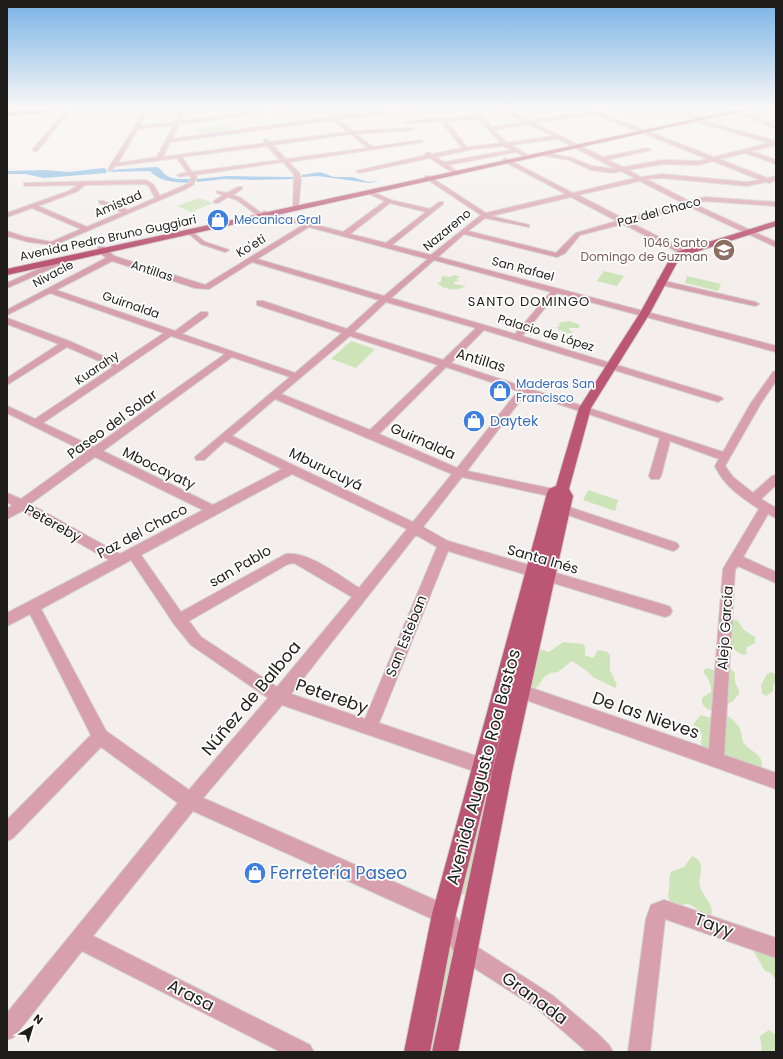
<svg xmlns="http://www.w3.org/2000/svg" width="783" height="1059" font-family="Poppins,sans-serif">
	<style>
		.green { fill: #cce4b7 }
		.water { fill: #6faede }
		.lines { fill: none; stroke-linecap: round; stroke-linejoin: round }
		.stream { stroke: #6faede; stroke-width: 1 }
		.minor-casing { stroke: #d2cdcc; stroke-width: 2 }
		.major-casing { stroke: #d2cdcc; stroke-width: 2 }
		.minor { fill: #d89fad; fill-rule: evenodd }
		.major { fill: #bb5675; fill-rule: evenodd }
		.labels { text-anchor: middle; stroke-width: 3.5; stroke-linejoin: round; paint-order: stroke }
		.far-street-label { font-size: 12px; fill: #1e1d1c; stroke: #fff }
		.far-shop-label { font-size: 12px; fill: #366cbe; stroke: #fff; text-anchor: start }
		.far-education-label { font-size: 12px; fill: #785e54; stroke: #fff; text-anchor: end }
		.far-quarter-label { font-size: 13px; letter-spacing: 1px; fill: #1e1d1c; stroke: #fff }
		.street-label { font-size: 14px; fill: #1e1d1c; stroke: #fff }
		.shop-label { font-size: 14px; fill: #366cbe; stroke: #fff; text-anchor: start }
		.near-street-label { font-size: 17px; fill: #1e1d1c; stroke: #fff }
		.near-shop-label { font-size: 17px; fill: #366cbe; stroke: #fff; text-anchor: start }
	</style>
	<rect width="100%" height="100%" fill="#f4efed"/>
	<path class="green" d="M760,108H776V125L742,112Z
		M227,124L233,130L200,135L195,129Z
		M199,198L213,203L191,212L177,206Z
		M604,271L624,276L617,286L597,281Z
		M454,275L461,277L456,278L459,281L454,282V284L466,286C456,292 445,290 437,283L441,282L442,276L450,277Z
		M687,276L721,284L718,291L685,283Z
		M570,321L580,325L579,328H569V330L572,331V333H567L556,328L560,325L558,324L562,322Z
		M351,341L375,349L356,368L331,359Z
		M588,490L618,500L615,511L583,500Z
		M728,619L737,620L744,630L755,637V643L746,648L747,654L743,655L729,647Z
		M563,642L583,644L585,647V655L593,658L598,650L607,652L610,655V670L617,685L615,688L593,677L587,671L572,661L558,672L550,673L544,677L538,686L535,688L530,686L537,648L549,652Z
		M729,667L735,673C733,686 739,685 739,694L732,702L712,711C706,708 701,706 702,698L711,692C712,686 708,677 704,673V670L707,668L720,672Z
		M772,672L776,675V682L773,685V691L766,696L762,693L761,685L767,674Z
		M724,713C731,718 739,724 741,732C742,735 742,739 743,742C749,752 766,754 761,769H756L703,747L701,743L702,734L693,724L701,715L715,719Z
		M488,779L492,783L465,893L463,895L460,893Z
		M692,856C709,864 697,874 700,886C702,898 717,905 710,917C698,914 691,897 679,907C669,902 667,899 669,889C670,883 668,879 671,872L684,867Z
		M451,944L453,948L434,1052H425L445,945Z
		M756,946L771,953L774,959H776V981L771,973L765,971L754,952Z
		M769,1030L776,1035V1052H762L760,1036Z"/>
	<path class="water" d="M156,167C161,168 162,172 166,175C173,180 182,179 191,179L190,183C175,182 160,182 150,171L108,172L109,170Z
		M104,168L107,170L106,173L44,178L25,174H7V171L46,170L68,172Z
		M320,172L334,177H352L368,182L380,181L369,183L318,176L302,177V175Z
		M227,176L294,177L295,179L254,180L224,179L197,182V179Z"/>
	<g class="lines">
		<path class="stream" d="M719,160L746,153"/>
		<g class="minor-casing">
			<path id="minor" d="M68,108H72L37,151H33V149Z
				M144,108H148L139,126L175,122L181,108H185L180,121L288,108H302L179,124L172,139L330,117L320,108H325L335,116L400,109L443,108L338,119L353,131L412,128L414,129L412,130L356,134L373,147L420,140L423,142L289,162L300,174L301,180L298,210L293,209L294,174L283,162L195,175L197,178L193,185L186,189L54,245L29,242L7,236V231L25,237L51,242L81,229L32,208L7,217V213L69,191L78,185L26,186L24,185V183L146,180L153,184L160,196L189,183L191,178L189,175L180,177L177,175L187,172L177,158L115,166L111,171L108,169L134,128ZM333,120L348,132L270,142L266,139L263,141L265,143L163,157L170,142ZM174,125L157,157L118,163L138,129ZM351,134L367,148L286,159L273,145ZM267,146L280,160L192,172L182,157ZM145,184L149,186L155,198L128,210L103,201H99V203L122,212L87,227L38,206L78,191L85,185Z
				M468,108H473L492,127L524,122L496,108H502L529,121L589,112L582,108H588L595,111L622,108L600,113L714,157L769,143L689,120V118H694L669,108H675L702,118L701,120L776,141V145L751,151L776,160V164L745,153L719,159L767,178L776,176V180L769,183L766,182L747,186L662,178L646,179L689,201L705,197L776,202V206L705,201L694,204L776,242V247L688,206L629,222L685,250L686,252L682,254L623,224L580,235L565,253L557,257L464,234L438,257L776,346V352L557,293L522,336L721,397L723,399L718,402L715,401L484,330L451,363L723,452L751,403L773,372L776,371V381L761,403L725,466L733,477L753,493L772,476L776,475V485L761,499L776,508V518L768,514L743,557L776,572V583L738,566L735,570L724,755L776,773V789L509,694L507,689L509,684L514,682L709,749L723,569L759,509C741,497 724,486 715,466L719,459L670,441L661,476L659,479H651L649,476L660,438L526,393L467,471L563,491L567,492L569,495L567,498L563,499L462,477L423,527L448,541L665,605L670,607L672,611L670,615L665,617L448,551L379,723L494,762L496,768L494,774L488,776L282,705L203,798L451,907L471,943L552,995L597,1033L609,1045L613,1052H587L538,1009L457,957L437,921L193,811L93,936L310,1045L314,1052H281L82,951L14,1037L7,1040V1013L178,803L101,747L13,838L7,841V820L91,735L30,614L7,626V613L109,560L22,511L7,519V509L12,505L7,502V493L21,499L86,452L7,413V406L35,419L113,367L67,347L7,385V378L59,344L7,324V318L69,341L119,363L164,333L50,293L7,315V310L106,258L98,251V247H104L114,256L205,285L303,225L262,214L257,215L237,200L228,197L218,203H214V201L223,195L217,193V191L227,193L238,187H242V189L233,195L241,198L261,213L264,211L343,232L385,201L367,193V191H371L391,200L430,209L439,202H443V204L392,245L431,255L481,215L425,178V176H429L486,213L566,194L503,161L502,160L505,158L573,193L635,178L621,171L612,173L591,170L569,160L541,155L540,154L543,152L572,158L592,166L616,169L558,139L511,145L530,156L531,157L528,159L516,152L448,165L458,172L459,173L456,175L430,158L359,173L356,171L426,155L425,154L428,152L432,154L462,148L441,121L407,123L405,122L407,121L475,116ZM594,114L708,159L698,161L663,160L623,167L607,160L651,150L648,148L603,157L534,123ZM478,119L501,143L467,147L446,121ZM528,124L553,136L507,143L494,130ZM504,146L511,150L444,162L436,157L474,149ZM713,161L760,180L747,182L662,174L641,177L628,170L663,164L698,165ZM640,181L683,203L624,219L578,195ZM571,197L617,221L576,233L556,253L468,231L485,218L529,227V225L491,216ZM390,203L426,212L386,243L350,234ZM309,227L428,259L384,296L257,259ZM434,260L551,292L515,334L391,298ZM112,261L195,288L209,289L252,262L379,300L347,329L263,301H257V305L342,333L295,373L182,334L207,316L208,314L207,312H201L175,331L56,290ZM386,302L476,328L443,360L354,332ZM171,336L225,354L94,447L43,423ZM350,336L438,365L370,430L281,394ZM232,357L290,377L195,457L196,460H204L225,441L282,469L213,505L103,451ZM446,367L518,391L457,468L379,434ZM275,399L452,474L413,522L232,436ZM95,457L203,510L120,554L30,504ZM292,474L407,529L359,588C340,576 308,551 286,554L181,612L141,555ZM416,535L437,547L365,719L291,694ZM131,560L174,624L191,645L268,698L189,790L106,731L41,609ZM294,563L352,597L277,687L201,637L189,621L288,564Z
				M728,108H734L776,126V129Z
				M190,230L205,242L229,250L225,252L201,244L188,233L187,232Z
				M68,256H74L75,258L7,288V283Z
				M657,280H660L755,302L759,304L755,306L657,284Z
				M563,505L677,543L679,546L677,549L673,551L559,512L557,509L559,506Z
				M664,900L776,938V958L665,919L650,1052H628L646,919L651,905Z"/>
		</g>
		<g class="major-casing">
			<path id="major" d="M49,108H70L67,110L7,116V112Z
				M745,108H756L7,275V269Z
				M776,221V226L680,257L650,313L591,408L569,489L573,496L512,772L458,1052H432L492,772L511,694L456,914L430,1052H404L432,914L547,493L549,489L556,486L579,408L640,313L673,253Z"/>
		</g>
		<use href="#minor" class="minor"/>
		<use href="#major" class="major"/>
	</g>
	<linearGradient id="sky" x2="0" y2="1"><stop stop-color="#77b2e4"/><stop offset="0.42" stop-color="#faf8f7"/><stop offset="1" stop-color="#faf8f7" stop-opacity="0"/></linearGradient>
	<rect width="783" height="256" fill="url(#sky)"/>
	<defs>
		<g id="shop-disc" transform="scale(1.15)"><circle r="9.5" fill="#3f7fe0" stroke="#fff"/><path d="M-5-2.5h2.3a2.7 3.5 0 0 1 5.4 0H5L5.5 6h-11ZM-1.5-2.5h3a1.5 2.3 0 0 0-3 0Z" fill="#fff"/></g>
		<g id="school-disc" transform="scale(1.15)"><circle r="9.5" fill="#8d6e63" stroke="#fff"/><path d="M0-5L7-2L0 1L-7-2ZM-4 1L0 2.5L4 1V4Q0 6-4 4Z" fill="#fff"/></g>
	</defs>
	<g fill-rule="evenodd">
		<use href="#shop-disc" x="218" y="220"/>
		<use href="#school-disc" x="724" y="250"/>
		<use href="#shop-disc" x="500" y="391"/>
		<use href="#shop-disc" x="474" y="421"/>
		<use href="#shop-disc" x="255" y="873"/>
	</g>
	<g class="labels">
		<g class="far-street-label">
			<text transform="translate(118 204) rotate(-23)" y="4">Amistad</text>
			<text transform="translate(659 212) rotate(-15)" y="4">Paz del Chaco</text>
			<text transform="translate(447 230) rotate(-40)" y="4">Nazareno</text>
			<text transform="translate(108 238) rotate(-12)" y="4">Avenida Pedro Bruno Guggiari</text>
			<text transform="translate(251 246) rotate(-31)" y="4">Ko'eti</text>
			<text transform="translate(523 269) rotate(15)" y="4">San Rafael</text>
			<text transform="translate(152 271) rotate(18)" y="4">Antillas</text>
			<text transform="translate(53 274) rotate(-28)" y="4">Nivacle</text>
			<text transform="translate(131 305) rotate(19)" y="4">Guirnalda</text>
			<text transform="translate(546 333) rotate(17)" y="4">Palacio de López</text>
			<text transform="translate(97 368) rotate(-34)" y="4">Kuarahy</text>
		</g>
		<g class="far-shop-label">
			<text x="234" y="224">Mecanica Gral</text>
			<text x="516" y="388">Maderas San<tspan x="516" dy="14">Francisco</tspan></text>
		</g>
		<g class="far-education-label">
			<text x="708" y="247">1046 Santo<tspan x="708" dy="14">Domingo de Guzman</tspan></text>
		</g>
		<g class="far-quarter-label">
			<text x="529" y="306">SANTO DOMINGO</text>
		</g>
		<g class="street-label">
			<text transform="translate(481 360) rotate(17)" y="5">Antillas</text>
			<text transform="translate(112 424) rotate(-36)" y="5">Paseo del Solar</text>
			<text transform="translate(423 441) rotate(24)" y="5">Guirnalda</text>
			<text transform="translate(159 468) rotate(26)" y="5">Mbocayaty</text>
			<text transform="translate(326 469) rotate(26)" y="5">Mburucuyá</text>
			<text transform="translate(53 523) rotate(29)" y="5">Petereby</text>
			<text transform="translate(142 531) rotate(-28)" y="5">Paz del Chaco</text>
			<text transform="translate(543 559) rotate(16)" y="5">Santa Inés</text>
			<text transform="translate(240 566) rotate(-30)" y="5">san Pablo</text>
			<text transform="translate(725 628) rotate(-86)" y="5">Alejo García</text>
			<text transform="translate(406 636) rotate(-68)" y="5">San Esteban</text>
		</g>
		<g class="shop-label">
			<text x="490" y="426">Daytek</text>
		</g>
		<g class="near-street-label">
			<text transform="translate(332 696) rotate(19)" y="6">Petereby</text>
			<text transform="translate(251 698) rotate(-50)" y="6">Núñez de Balboa</text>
			<text transform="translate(646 715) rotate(19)" y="6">De las Nieves</text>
			<text transform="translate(483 767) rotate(-75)" y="6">Avenida Augusto Roa Bastos</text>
			<text transform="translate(714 925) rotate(20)" y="6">Tayy</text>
			<text transform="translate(191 995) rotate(27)" y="6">Arasa</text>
			<text transform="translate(535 998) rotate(36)" y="6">Granada</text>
		</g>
		<g class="near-shop-label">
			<text x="270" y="879">Ferretería Paseo</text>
		</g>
	</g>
	<rect width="783" height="1059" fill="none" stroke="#1e1d1c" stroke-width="16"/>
	<g transform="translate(32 1027) rotate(38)" stroke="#ffffff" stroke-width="3" paint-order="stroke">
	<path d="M0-3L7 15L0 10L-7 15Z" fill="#1e1d1c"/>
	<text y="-6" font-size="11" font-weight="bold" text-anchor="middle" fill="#1e1d1c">N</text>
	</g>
</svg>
